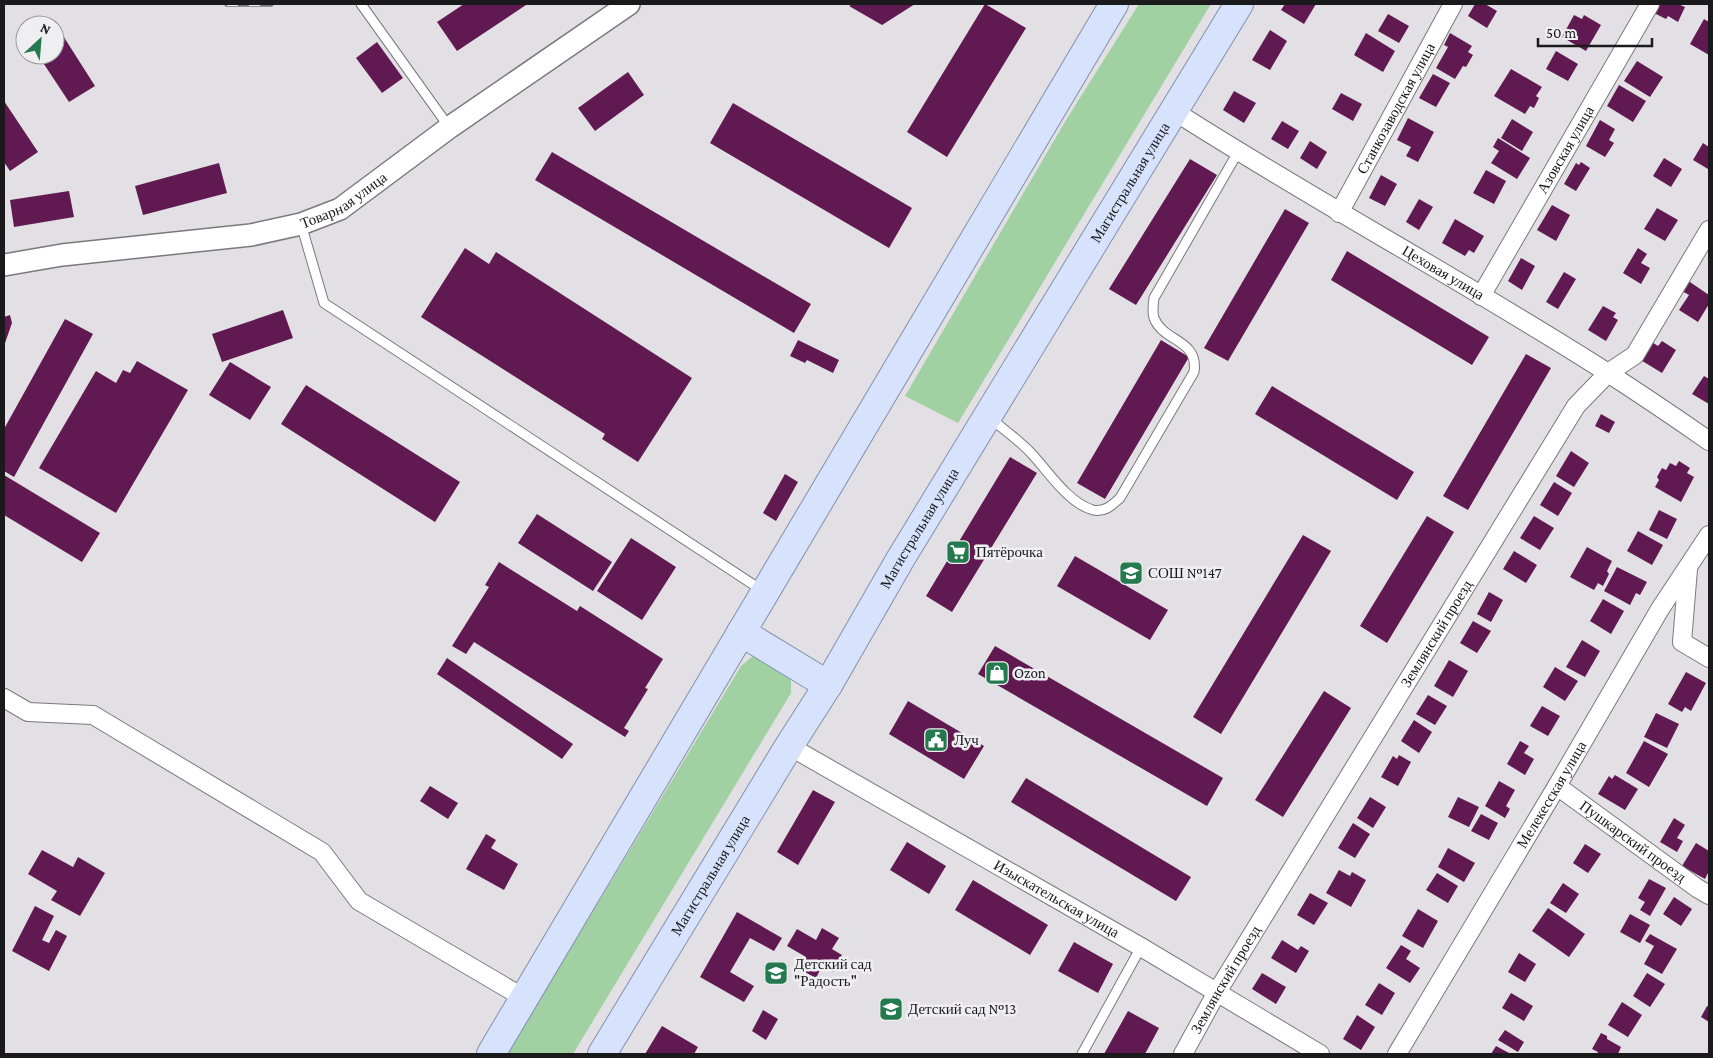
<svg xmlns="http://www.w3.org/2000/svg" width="1713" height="1058" font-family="'Crimson Pro',serif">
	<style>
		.green { fill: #a1d0a2 }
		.building { fill: #611a51 }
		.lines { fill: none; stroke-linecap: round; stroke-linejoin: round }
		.service-casing { stroke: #7a797c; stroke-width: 11 }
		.minor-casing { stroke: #7a797c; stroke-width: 20 }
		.tertiary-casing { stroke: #7a797c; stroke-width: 24 }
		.primary-casing { stroke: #848fad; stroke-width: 30 }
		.service { stroke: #fff; stroke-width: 9 }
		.minor { stroke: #fff; stroke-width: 18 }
		.tertiary { stroke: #fff; stroke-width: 21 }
		.primary { stroke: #d7e2fd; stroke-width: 28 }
		.rail-casing { stroke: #79787b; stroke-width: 5.5 }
		.rail { stroke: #efeef1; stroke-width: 4; stroke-dasharray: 11; stroke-linecap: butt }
		.labels { text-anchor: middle; stroke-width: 5; stroke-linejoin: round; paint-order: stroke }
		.street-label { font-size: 15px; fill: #1a191b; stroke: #efeef1 }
		.poi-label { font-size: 15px; fill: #1a191b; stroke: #efeef1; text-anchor: start }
	</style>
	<rect width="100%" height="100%" fill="#e2e0e4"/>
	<path class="green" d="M1139,4H1211L958,423L905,396L1066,120Z
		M754,655L791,679V693L573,1054H507L741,666Z"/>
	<path class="building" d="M464,4H525L526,5L457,51L437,22Z
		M853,4H915L882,25L849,6Z
		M985,4L1026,28L947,157L907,132Z
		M1285,4H1316L1304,24L1281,10Z
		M1475,4H1485L1497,11L1487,28L1468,16Z
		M1658,4H1678L1685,7L1678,22L1668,16L1666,19L1654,13Z
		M1388,14L1409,26L1399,43L1378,31Z
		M1574,15L1582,19L1584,15L1601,25L1586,51L1562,37Z
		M1704,19L1709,22V55L1690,44Z
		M1270,30L1287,41L1270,70L1252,60Z
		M60,31L95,86L69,102L38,55H55V35Z
		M1366,33L1395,51L1383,72L1354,55Z
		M1450,33L1472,46L1468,52L1473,55L1466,67L1463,66L1455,79L1436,68L1448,47L1444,45Z
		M377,42L403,78L382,93L356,58Z
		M1556,51L1578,64L1568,81L1546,69Z
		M1637,61L1663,77L1650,97L1624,81Z
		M1511,69L1542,87L1536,96L1539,98L1534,108L1530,106L1525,114L1494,96Z
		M628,72L644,95L595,131L578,108Z
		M1433,74L1450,83L1436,107L1419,98Z
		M1619,85L1646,101L1633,122L1607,106Z
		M1234,91L1256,103L1244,123L1223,110Z
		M1341,93L1362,104L1353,121L1332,109Z
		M4,101L38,152L10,171L4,162Z
		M733,103L912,208L889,248L710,143Z
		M1408,118L1434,132L1418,162L1406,156L1411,147L1397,140Z
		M1512,119L1533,132L1522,151L1501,138Z
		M1600,120L1615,129L1609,140L1614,143L1605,157L1586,146Z
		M1282,121L1299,131L1288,149L1271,139Z
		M1498,138L1530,158L1517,179L1491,163L1499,151L1493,147Z
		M1310,141L1327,152L1317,169L1300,158Z
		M1703,143L1709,147V167L1708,169L1693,160Z
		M552,152L811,304L794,333L535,180Z
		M1664,158L1682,169L1671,187L1653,176Z
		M1190,159L1217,175L1136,305L1109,289Z
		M1581,162L1590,168L1576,191L1564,184L1576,163L1579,165Z
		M219,163L227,193L143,215L135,186Z
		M1486,170L1506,181L1494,204L1473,193Z
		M1381,175L1397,184L1385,206L1369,198Z
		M69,191L74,217L14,227L10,200Z
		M1419,199L1433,207L1419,230L1406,222Z
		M1552,205L1570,215L1556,241L1537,230Z
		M1657,208L1678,220L1665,241L1644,229Z
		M1285,209L1309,223L1228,361L1204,348Z
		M1455,219L1484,236L1474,253L1469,250L1465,256L1442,243Z
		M465,248L489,264L496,252L692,378L638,462L602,439L605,434L421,317Z
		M1638,248L1647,254L1641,263L1650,268L1641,284L1623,273Z
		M1347,251L1489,337L1472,365L1331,280Z
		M1521,258L1535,266L1522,290L1508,281Z
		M1564,272L1576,279L1558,309L1546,302Z
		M1687,280L1709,295V304L1698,322L1679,310L1689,295L1680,290Z
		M1603,306L1616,313L1613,317L1618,320L1606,341L1588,330Z
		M283,310L293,338L222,362L212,334Z
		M10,315L12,323L4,346V317Z
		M65,319L93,334L14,477L4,471V429Z
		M798,340L839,360L833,373L807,360L805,363L790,356Z
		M1161,340L1189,357L1105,499L1077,483Z
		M1650,341L1658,346L1662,341L1676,350L1662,373L1639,359Z
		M1526,354L1551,368L1468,510L1443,496Z
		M137,361L188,390L116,513L39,468L96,371L116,383L123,370L130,373Z
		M230,362L271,387L250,420L209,395Z
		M1704,376L1709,379V404L1692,394Z
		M306,385L460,482L435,522L281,424Z
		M1272,386L1414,472L1397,500L1255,414Z
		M1601,414L1615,422L1609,433L1595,426Z
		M1571,451L1589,463L1574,487L1556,476Z
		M1010,457L1037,473L952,612L926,596Z
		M1679,461L1690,468L1687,473L1694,477L1681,502L1655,487L1659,480L1657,477L1662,468L1666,470L1670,463L1676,466Z
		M785,474L798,482L776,521L763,513Z
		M4,475L100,533L82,562L4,515Z
		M1554,482L1572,493L1558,516L1540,505Z
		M1659,510L1677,519L1667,539L1649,530Z
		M537,514L612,562L593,591L518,543Z
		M1427,516L1454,532L1387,643L1360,626Z
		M1534,516L1554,528L1540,550L1520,538Z
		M1638,531L1663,545L1652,565L1627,551Z
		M1303,535L1331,551L1221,734L1193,717Z
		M631,538L676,567L642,620L597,591Z
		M1587,547L1612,561L1607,571L1609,574L1603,586L1598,583L1594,590L1570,577Z
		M1514,551L1537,565L1526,583L1503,569Z
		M1075,556L1168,610L1150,640L1057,586Z
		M499,562L577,611L580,606L663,659L645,688L648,689L624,728L629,731L625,737L474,642L466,654L452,646L489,587L485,585Z
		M1617,567L1647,582L1640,595L1636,593L1630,605L1604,591Z
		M1489,592L1503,600L1491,622L1477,614Z
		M1603,599L1624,611L1611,634L1590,621Z
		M1473,621L1491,631L1477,653L1460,643Z
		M1582,640L1600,651L1585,677L1566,667Z
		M995,646L1223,778L1207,806L978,674Z
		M447,658L573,744L562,759L437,674Z
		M1449,660L1468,671L1453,697L1434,686Z
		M1555,667L1578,681L1565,701L1543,687Z
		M1686,672L1706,683L1691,711L1685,707L1682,712L1668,704Z
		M1324,691L1351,708L1283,817L1255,800Z
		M1428,695L1447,706L1435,725L1416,714Z
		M908,701L984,746L964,779L889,734Z
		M1542,706L1560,716L1548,736L1530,726Z
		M1656,713L1679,724L1667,748L1644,737Z
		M1414,720L1432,732L1419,753L1401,741Z
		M1520,741L1529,746L1524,753L1534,759L1525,775L1507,764Z
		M1644,741L1668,754L1649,787L1626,773Z
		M1399,755L1411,762L1398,786L1381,777L1393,756L1397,759Z
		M1615,775L1638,789L1625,810L1598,794L1609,776L1612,779Z
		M1026,778L1191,877L1176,901L1011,802Z
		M1499,781L1515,790L1506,806L1510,809L1505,818L1485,806Z
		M430,786L458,803L448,819L420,801Z
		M813,790L835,802L798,865L777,852Z
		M1370,797L1386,807L1373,828L1357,818Z
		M1458,797L1479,807L1469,827L1448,817Z
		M1481,814L1498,823L1489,840L1471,831Z
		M1674,818L1685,825L1677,838L1683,841L1677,852L1660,842Z
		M1353,823L1370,834L1355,858L1338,848Z
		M486,834L496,840L491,848L518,864L504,890L466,869Z
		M907,842L946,866L929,894L890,870Z
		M1696,843L1709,851V871L1705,879L1682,866Z
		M1585,844L1601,854L1588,873L1573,863Z
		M1448,848L1475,863L1464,882L1438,867Z
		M42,850L73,867L78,857L105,873L80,916L51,900L57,891L28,874Z
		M1339,870L1350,876L1352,872L1366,880L1351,907L1326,893Z
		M1437,873L1458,886L1448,903L1426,890Z
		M1649,879L1666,888L1650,916L1640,910L1645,902L1638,898Z
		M973,880L1048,925L1030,955L955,910Z
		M1563,883L1579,894L1566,913L1550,903Z
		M1310,893L1328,903L1314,925L1297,915Z
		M1674,897L1692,909L1681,926L1663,914Z
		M35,906L54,916L42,940L49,943L56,930L67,936L49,971L12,951Z
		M1548,908L1585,934L1569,957L1532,931Z
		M1418,909L1438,921L1423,948L1402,936Z
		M737,912L782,938L774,951L750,938L730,972L754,986L744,1002L700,977Z
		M1630,914L1650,925L1640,943L1620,932Z
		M822,928L839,938L832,949L842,955L833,972L822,966L816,978L799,969L806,957L787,946L797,929L816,940Z
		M1650,934L1677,949L1662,974L1644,964L1654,946L1645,941Z
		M1282,940L1298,950L1301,946L1309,951L1296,973L1271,958Z
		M1074,942L1113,964L1098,993L1058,971Z
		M1401,945L1411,951L1406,959L1420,968L1410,983L1386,968Z
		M1519,953L1536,964L1525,982L1508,972Z
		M1262,973L1286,987L1276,1004L1252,989Z
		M1647,973L1665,984L1650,1007L1633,996Z
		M1379,983L1395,993L1382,1015L1365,1005Z
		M1511,993L1533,1006L1524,1021L1502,1008Z
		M1622,1002L1642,1015L1628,1037L1608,1025Z
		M1707,1006L1709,1007V1022L1701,1017Z
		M763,1010L778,1019L766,1040L752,1031Z
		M1128,1011L1159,1028L1145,1054H1104Z
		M1357,1015L1375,1027L1361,1050L1343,1039Z
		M662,1026L698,1047L694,1054H645Z
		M1505,1030L1524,1042L1518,1052L1498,1040Z
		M1601,1033L1607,1036V1039L1621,1047L1618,1054H1597L1598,1052L1592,1049Z
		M1496,1046L1511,1054H1491Z"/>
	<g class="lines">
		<g class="service-casing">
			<path id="service" d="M361,4L449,127
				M301,224L324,303L763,591
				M990,418C1003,429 1019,440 1031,453C1048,471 1068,503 1093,510C1105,513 1113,504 1120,498L1194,372C1199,339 1163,342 1154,318C1152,312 1153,305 1154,298L1238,152
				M1082,1054L1141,947"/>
		</g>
		<g class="minor-casing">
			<g id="minor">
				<path id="s1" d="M1174,111C1316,202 1466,282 1608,373C1642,395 1676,418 1709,441"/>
				<path id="s2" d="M1339,213L1453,4"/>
				<path id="s3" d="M1481,296L1650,4"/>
				<path d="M1688,569L1682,642L1709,658"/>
				<path d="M4,698L28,712L93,715L322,852L359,901L524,998"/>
				<path id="s4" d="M789,746L1141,947L1320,1054"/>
				<path id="s5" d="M1557,786L1697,888L1709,895"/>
				<path id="s6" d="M1183,1054L1217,992L1576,406L1608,373L1635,355L1709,230"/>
				<path id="s7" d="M1397,1054L1557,786L1660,609L1709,535"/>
			</g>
		</g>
		<g class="tertiary-casing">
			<g id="tertiary">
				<path id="s8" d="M4,265L62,255L251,235L301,224L340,209L450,127L629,4"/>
			</g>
		</g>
		<g class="primary-casing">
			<g id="primary">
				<path d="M741,632L828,685"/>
				<path d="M491,1054L1114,4"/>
				<path id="s9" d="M602,1054L789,746L828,685L901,558L1239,4"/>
			</g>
		</g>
		<use href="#service" class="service"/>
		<use href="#minor" class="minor"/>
		<use href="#tertiary" class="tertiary"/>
		<use href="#primary" class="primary"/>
		<g class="rail-casing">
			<path id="rail" d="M227,4H271"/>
		</g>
		<use href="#rail" class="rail"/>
	</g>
	<defs>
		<g id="supermarket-square" transform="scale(1.25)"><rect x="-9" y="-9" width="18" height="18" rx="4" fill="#247a4e" stroke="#efeef1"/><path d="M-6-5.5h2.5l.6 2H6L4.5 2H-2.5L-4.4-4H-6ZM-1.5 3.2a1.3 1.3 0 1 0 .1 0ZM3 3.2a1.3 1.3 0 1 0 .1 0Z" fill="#fff"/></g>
		<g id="school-square" transform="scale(1.25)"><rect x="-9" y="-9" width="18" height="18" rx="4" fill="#247a4e" stroke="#efeef1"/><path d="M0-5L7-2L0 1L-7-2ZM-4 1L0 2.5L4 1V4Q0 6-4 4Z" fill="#fff"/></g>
		<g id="shop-square" transform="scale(1.25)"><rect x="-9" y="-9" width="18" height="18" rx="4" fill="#247a4e" stroke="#efeef1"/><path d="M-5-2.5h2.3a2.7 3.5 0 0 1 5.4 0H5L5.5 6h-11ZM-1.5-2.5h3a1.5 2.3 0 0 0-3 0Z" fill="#fff"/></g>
		<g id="civic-square" transform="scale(1.25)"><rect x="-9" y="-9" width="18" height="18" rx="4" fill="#247a4e" stroke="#efeef1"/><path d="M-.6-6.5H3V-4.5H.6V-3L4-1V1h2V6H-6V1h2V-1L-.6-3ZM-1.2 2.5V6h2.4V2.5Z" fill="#fff"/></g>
	</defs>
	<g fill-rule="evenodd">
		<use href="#supermarket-square" x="958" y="552"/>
		<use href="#school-square" x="1131" y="573"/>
		<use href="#shop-square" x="997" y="673"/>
		<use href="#civic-square" x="936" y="740"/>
		<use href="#school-square" x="776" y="973"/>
		<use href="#school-square" x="891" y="1009"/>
	</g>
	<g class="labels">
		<g class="street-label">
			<text dy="5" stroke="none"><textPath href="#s2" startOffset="119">Станкозаводская улица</textPath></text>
			<text dy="5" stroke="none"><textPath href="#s3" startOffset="169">Азовская улица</textPath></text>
			<text dy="5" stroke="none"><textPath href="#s9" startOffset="1019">Магистральная улица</textPath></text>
			<text dy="5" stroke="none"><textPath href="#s8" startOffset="349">Товарная улица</textPath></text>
			<text dy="5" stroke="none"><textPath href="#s1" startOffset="314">Цеховая улица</textPath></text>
			<text dy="5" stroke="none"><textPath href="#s9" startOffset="614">Магистральная улица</textPath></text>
			<text dy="5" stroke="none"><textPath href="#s6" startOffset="491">Землянский проезд</textPath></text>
			<text dy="5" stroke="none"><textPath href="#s7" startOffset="302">Мелекесская улица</textPath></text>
			<text dy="5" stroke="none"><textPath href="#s5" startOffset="94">Пушкарский проезд</textPath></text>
			<text dy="5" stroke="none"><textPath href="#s9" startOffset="209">Магистральная улица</textPath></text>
			<text dy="5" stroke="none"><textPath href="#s4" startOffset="308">Изыскательская улица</textPath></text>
			<text dy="5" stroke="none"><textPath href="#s6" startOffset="86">Землянский проезд</textPath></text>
		</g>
		<g class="poi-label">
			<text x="976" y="557">Пятёрочка</text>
			<text x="1148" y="578">СОШ №147</text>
			<text x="1014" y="678">Ozon</text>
			<text x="954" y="745">Луч</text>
			<text x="794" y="969">Детский сад<tspan x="794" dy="17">"Радость"</tspan></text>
			<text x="908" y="1014">Детский сад №13</text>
		</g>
	</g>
	<rect width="1713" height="1058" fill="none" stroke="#1a191b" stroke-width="10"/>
	<g transform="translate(40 40) rotate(26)"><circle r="24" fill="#efeef1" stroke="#9a999b"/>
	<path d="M0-4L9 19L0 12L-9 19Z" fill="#247a4e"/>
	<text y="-8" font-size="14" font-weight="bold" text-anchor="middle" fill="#1a191b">N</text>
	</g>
	<path d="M1538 38v8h114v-8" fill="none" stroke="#1a191b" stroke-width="2.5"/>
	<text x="1546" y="38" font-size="15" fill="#1a191b" stroke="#efeef1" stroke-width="4" paint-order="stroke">50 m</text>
</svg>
